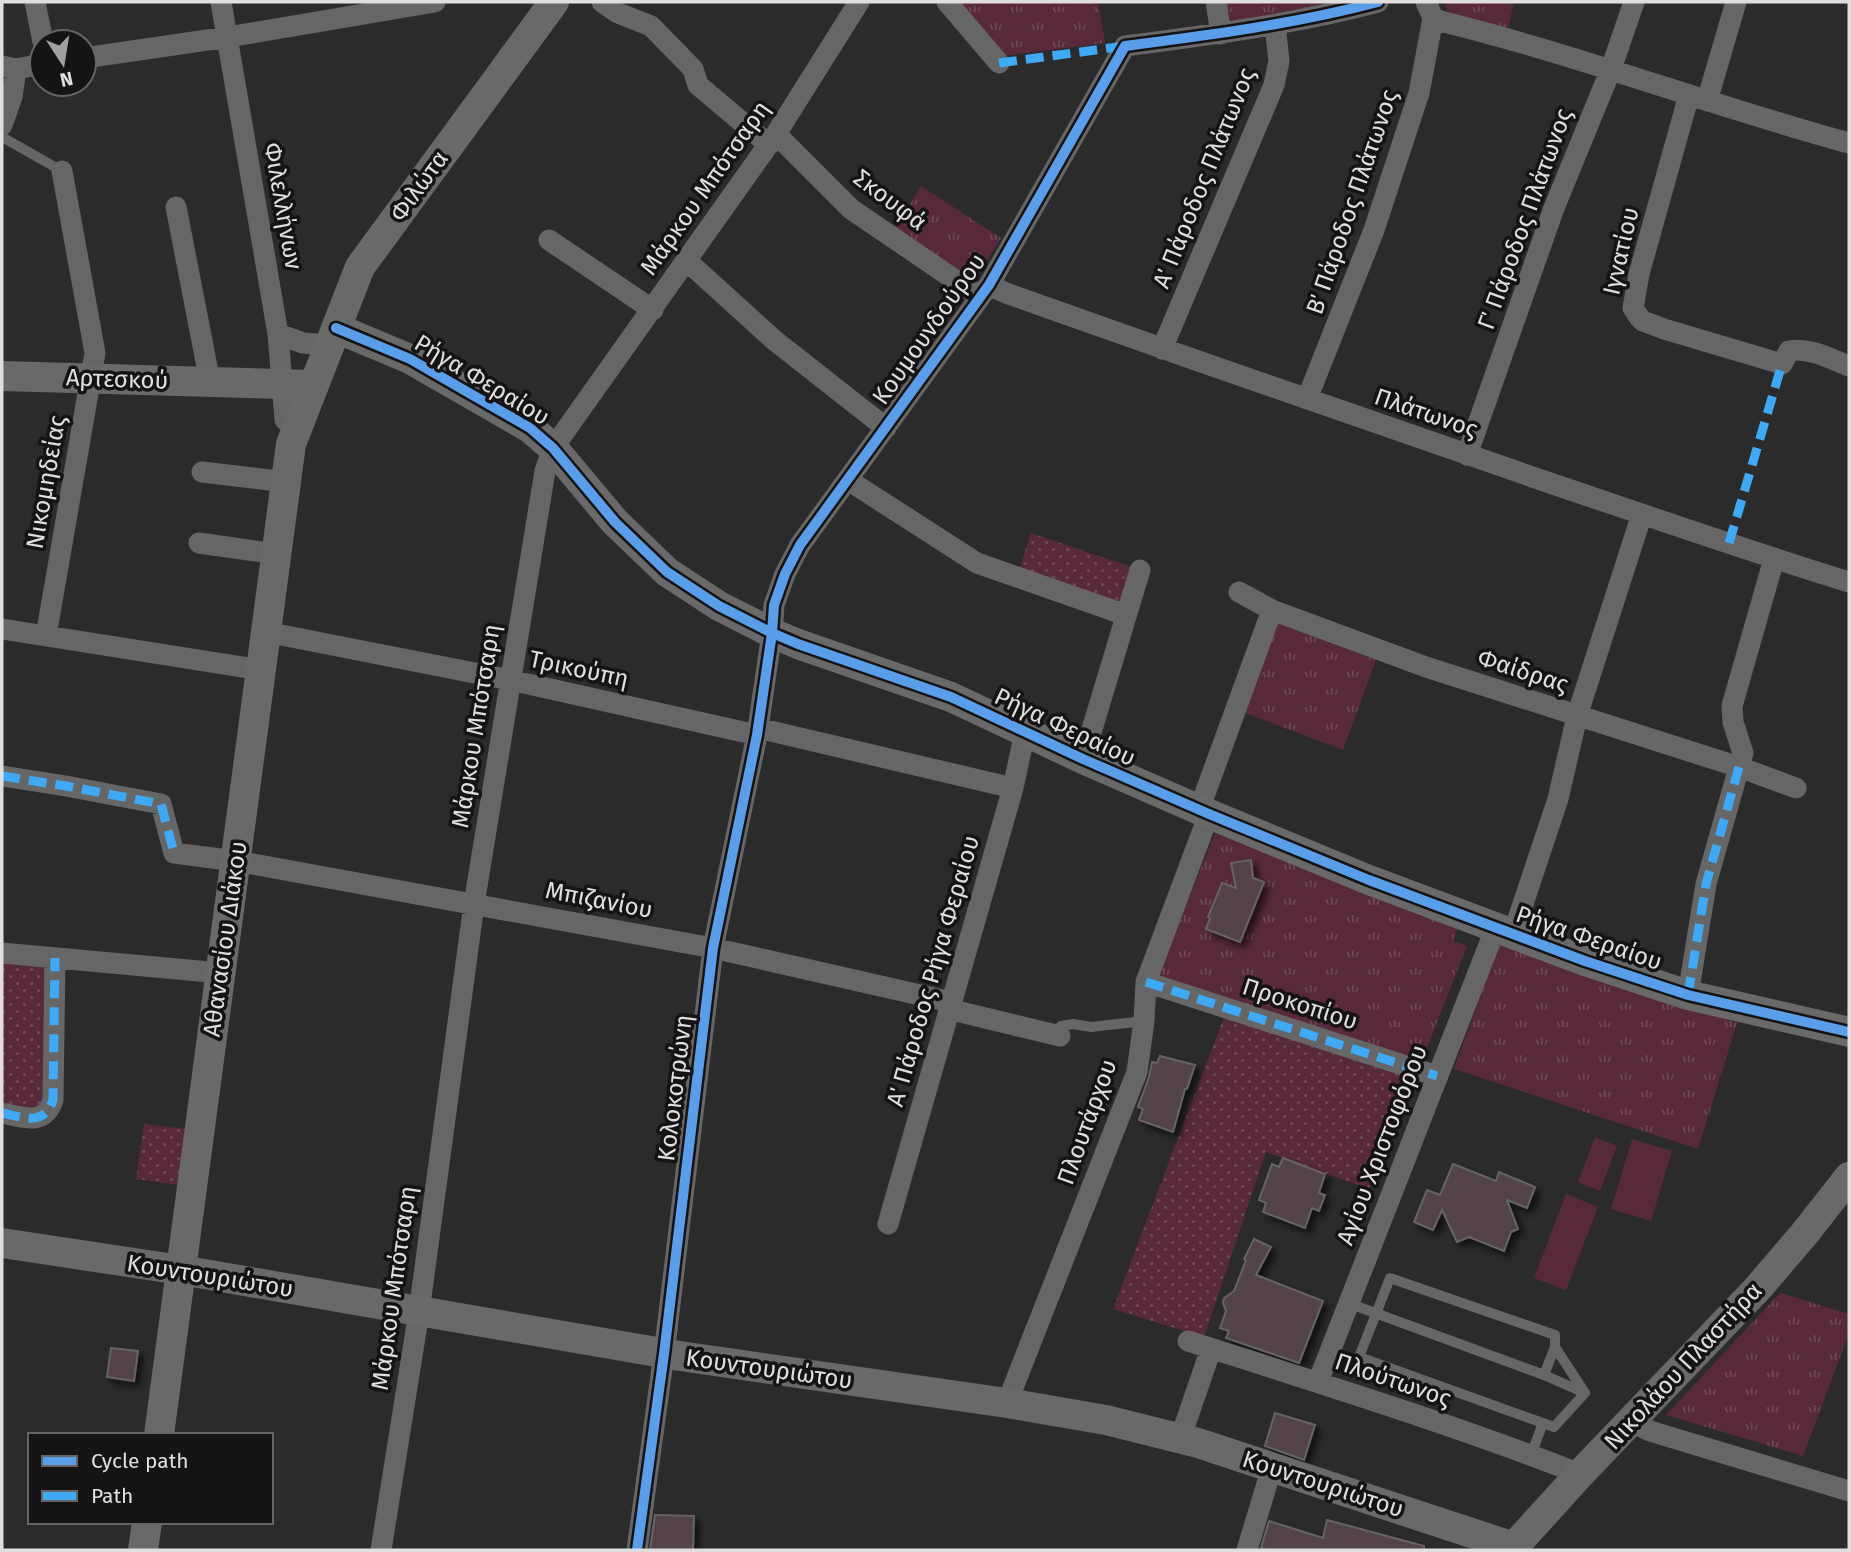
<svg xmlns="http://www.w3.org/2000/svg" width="1851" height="1552" font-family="'Fira Sans',sans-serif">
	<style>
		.grass { fill: url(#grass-tufts) }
		.park { fill: url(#park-dots) }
		.pitch { fill: #57293b }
		.building { fill: #524249; stroke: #656464; stroke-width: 2; filter: url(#shadow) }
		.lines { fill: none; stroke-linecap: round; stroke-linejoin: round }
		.lane { stroke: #676666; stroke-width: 10 }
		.street { stroke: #676666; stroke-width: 21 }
		.secondary { stroke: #696969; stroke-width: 30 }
		.quiet { stroke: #3fa9f5; stroke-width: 9; stroke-dasharray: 18 9; stroke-linecap: butt }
		.cycleway-casing { stroke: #151313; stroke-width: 15 }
		.cycleway { stroke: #5a9eea; stroke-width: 10 }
		.labels { text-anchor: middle; stroke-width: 7; stroke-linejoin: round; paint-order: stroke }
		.street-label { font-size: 24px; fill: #e0dede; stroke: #151313 }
	</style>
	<defs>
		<pattern id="grass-tufts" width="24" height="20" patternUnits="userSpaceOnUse" patternTransform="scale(1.75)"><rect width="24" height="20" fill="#57293b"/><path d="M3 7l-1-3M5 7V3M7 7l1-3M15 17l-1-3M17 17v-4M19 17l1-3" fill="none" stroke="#6f4857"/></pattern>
		<pattern id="park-dots" width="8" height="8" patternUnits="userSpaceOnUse" patternTransform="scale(1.75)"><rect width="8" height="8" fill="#57293b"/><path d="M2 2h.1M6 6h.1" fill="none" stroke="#6f4857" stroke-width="1.8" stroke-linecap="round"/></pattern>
		<filter id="shadow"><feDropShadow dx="5" dy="5" stdDeviation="3.5" flood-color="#0009"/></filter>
	</defs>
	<rect width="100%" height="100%" fill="#2c2b2b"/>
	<path class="grass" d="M955,2H1098L1105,43L1002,56Z
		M1220,2H1338L1225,25Z
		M1445,2H1514L1508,29L1448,13Z
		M921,186L1001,238L972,284L893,233Z
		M1277,623L1376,660L1343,750L1243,712Z
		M1215,833L1458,928L1453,941L1467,946L1422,1061L1158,976Z
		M1500,943L1737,1023L1698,1149L1454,1069Z
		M1780,1293L1849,1314V1333L1803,1456L1666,1415Z"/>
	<path class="park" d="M1031,533L1137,569L1124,609L1018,573Z
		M2,960L48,965L46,1098L41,1109L2,1108Z
		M1224,1017L1412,1079L1369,1189L1266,1152L1204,1337L1113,1309Z
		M144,1124L186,1129L178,1185L136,1179Z"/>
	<path class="pitch" d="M1595,1137L1617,1146L1600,1191L1578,1182Z
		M1632,1139L1672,1151L1651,1221L1611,1209Z
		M1566,1194L1598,1207L1566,1290L1534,1278Z"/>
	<path class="building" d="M1251,860L1253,878L1264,882L1240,942L1206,929L1210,918L1208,917L1222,883L1236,888L1231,863Z
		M1160,1056L1195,1065L1187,1089H1185L1173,1132L1139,1120L1143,1109L1138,1107L1149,1077L1152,1062L1157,1063Z
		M1283,1158L1325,1174L1319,1193L1325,1195L1319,1211L1312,1208L1305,1228L1263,1212L1266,1203L1259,1200L1272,1164L1279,1167Z
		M1453,1164L1496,1181L1499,1172L1535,1187L1527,1208L1507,1200L1518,1229L1511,1232L1504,1251L1469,1237L1457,1242L1442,1210L1433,1230L1414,1222L1427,1190L1440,1195Z
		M1254,1239L1271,1247L1256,1275L1323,1301L1299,1363L1226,1338L1229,1331L1220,1328L1226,1311L1223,1303L1224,1298L1234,1291L1246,1260L1244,1259Z
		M111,1348L138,1351L134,1381L107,1377Z
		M1275,1413L1315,1425L1304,1460L1265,1446Z
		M655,1515L694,1516L693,1550H650Z
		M1327,1520L1424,1546V1550H1268L1261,1548L1269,1521L1323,1538Z"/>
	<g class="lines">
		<path class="lane" d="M2,137L62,171
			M1053,1034L1061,1026L1073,1024L1091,1027L1144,1021
			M1390,1278L1555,1335V1347L1585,1393L1554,1427L1359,1357Z
			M1348,1303L1544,1375L1585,1393
			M1544,1375L1555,1347
			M1531,1455L1543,1423"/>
		<path class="street" d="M35,2L43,42
			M221,2L278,334L285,420
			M602,2L618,13L651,26L693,69L698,85L769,145
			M947,2L999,63
			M1216,2L1221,34
			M1426,2L1433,18L1440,21C1579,55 1712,106 1849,143
			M84,58L228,37L435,2
			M2,66L16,69L42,64
			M1689,95L1639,274L1633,308L1639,317L1643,321L1664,329L1782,364L1789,351C1809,347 1831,359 1849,366
			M1707,101L1736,2
			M2,125L12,97L16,69
			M776,134L851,209L980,297
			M176,207L210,382
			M549,240L653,310
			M687,261L774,340L886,428
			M989,285L1006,293C1186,357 1366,420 1547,482C1648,516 1748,551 1849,582
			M278,334L303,343L329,345
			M1162,349L1274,85L1279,61L1275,25
			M1307,399L1374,230L1419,93L1433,18
			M1467,455L1554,208L1611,69L1634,2
			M202,472L286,482
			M848,480L977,563L1126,615
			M199,543L277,554
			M1239,592L1272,610L1426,667L1739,767L1796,788
			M2,629L261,670
			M266,632L510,680L757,735
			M46,636L95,353L62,171
			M758,728L1013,788
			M1083,759L1140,570
			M2,776L66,786L161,804L174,853L236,861L713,948L951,1002
			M1199,810L1272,610
			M1513,934L1558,799L1577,716L1642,514
			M2,953L221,973
			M1146,982L1437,1076
			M1688,995L1706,884L1743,753L1733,722L1732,706L1774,559
			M948,1009L1060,1036
			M2,1113C23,1117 44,1127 53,1100L55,958
			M888,1224L1013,788L1025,732
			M1188,1341C1319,1383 1452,1424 1580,1474
			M1318,1382L1496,927
			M1007,1403L1137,1072L1144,1021L1146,982L1209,814
			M1632,1422L1650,1431L1849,1491
			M1180,1439L1211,1349
			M381,1550L419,1312L474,904L545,471L553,448L776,134L859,2
			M637,1550L664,1354L713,948L757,735L772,633L774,605L785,574L800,545L989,285L1125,46C1210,35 1295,24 1378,2
			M1247,1550L1272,1467"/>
		<path class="secondary" d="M336,328L410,359L530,428L553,448L615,522L667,572L719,606L772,633L798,644L951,697L1083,759L1209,814L1369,880L1585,961L1688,995L1849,1032
			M2,376L313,385
			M2,1243L181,1270L680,1356L1007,1403L1106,1420L1198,1443L1514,1547
			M159,1435L291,444L360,267L554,2
			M143,1550L147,1522
			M1511,1550L1580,1474L1758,1288L1805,1233L1849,1177"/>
		<path class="quiet" d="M999,63L1125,46
			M1729,543L1782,364
			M2,776L66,786L161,804L174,853
			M1146,982L1437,1076
			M1688,995L1706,884L1739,767
			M2,1113C23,1117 44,1127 53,1100L55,958"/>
		<g class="cycleway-casing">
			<path id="cycleway" d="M336,328L410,359L530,428L553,448L615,522L667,572L719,606L772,633L798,644L951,697L1083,759L1209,814L1369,880L1585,961L1688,995L1849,1032
				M637,1550L664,1354L713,948L757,735L772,633L774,605L785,574L800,545L989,285L1125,46C1210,35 1295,24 1378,2"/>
		</g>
		<use href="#cycleway" class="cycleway"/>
	</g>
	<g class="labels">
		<g class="street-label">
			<text transform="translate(1204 178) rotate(-68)" y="8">Α΄ Πάροδος Πλάτωνος</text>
			<text transform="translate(419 186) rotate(-54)" y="8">Φιλώτα</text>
			<text transform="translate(705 188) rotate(-55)" y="8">Μάρκου Μπότσαρη</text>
			<text transform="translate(890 200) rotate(37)" y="8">Σκουφά</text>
			<text transform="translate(1352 202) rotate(-71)" y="8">Β΄ Πάροδος Πλάτωνος</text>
			<text transform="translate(283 206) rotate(80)" y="8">Φιλελλήνων</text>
			<text transform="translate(1525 219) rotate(-70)" y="8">Γ΄ Πάροδος Πλάτωνος</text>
			<text transform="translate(1621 251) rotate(-77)" y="8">Ιγνατίου</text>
			<text transform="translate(929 329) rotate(-55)" y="8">Κουμουνδούρου</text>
			<text transform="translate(117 379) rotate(2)" y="8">Αρτεσκού</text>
			<text transform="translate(482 380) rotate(31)" y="8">Ρήγα Φεραίου</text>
			<text transform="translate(1426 413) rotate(19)" y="8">Πλάτωνος</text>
			<text transform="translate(46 482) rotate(-80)" y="8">Νικομηδείας</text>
			<text transform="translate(579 669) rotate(12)" y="8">Τρικούπη</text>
			<text transform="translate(1523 671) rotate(18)" y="8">Φαίδρας</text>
			<text transform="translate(476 726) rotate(-81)" y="8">Μάρκου Μπότσαρη</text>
			<text transform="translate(1065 727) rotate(25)" y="8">Ρήγα Φεραίου</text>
			<text transform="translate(599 900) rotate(11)" y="8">Μπιζανίου</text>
			<text transform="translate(1589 938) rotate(19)" y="8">Ρήγα Φεραίου</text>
			<text transform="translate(225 939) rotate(-82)" y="8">Αθανασίου Διάκου</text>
			<text transform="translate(933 971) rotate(-74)" y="8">Α΄ Πάροδος Ρήγα Φεραίου</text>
			<text transform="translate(1300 1004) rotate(18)" y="8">Προκοπίου</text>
			<text transform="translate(675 1088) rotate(-83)" y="8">Κολοκοτρώνη</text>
			<text transform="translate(1087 1122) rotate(-70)" y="8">Πλουτάρχου</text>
			<text transform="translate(1382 1145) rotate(-69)" y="8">Αγίου Χριστοφόρου</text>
			<text transform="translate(210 1276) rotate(9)" y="8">Κουντουριώτου</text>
			<text transform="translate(394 1288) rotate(-82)" y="8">Μάρκου Μπότσαρη</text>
			<text transform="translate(1683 1366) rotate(-47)" y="8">Νικολάου Πλαστήρα</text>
			<text transform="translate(769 1369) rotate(8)" y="8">Κουντουριώτου</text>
			<text transform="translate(1393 1380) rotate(19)" y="8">Πλούτωνος</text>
			<text transform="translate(1323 1484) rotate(18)" y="8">Κουντουριώτου</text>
		</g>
	</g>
	<rect width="1851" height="1552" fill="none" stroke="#e0dede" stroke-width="7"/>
	<rect x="28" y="1433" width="245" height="91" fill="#151313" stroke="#666464" stroke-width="2"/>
	<rect x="42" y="1456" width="35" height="10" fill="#5a9eea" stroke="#666464" stroke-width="2"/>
	<text x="91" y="1468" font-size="21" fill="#e0dede">Cycle path</text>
	<rect x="42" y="1491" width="35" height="10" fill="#3fa9f5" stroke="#666464" stroke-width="2"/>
	<text x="91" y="1503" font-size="21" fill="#e0dede">Path</text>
	<g transform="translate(63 63) rotate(168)"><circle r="33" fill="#151313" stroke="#666464" stroke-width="2"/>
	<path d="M0-5L12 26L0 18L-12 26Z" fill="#a19f9f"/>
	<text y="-10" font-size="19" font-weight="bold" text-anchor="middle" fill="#e0dede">N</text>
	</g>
</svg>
